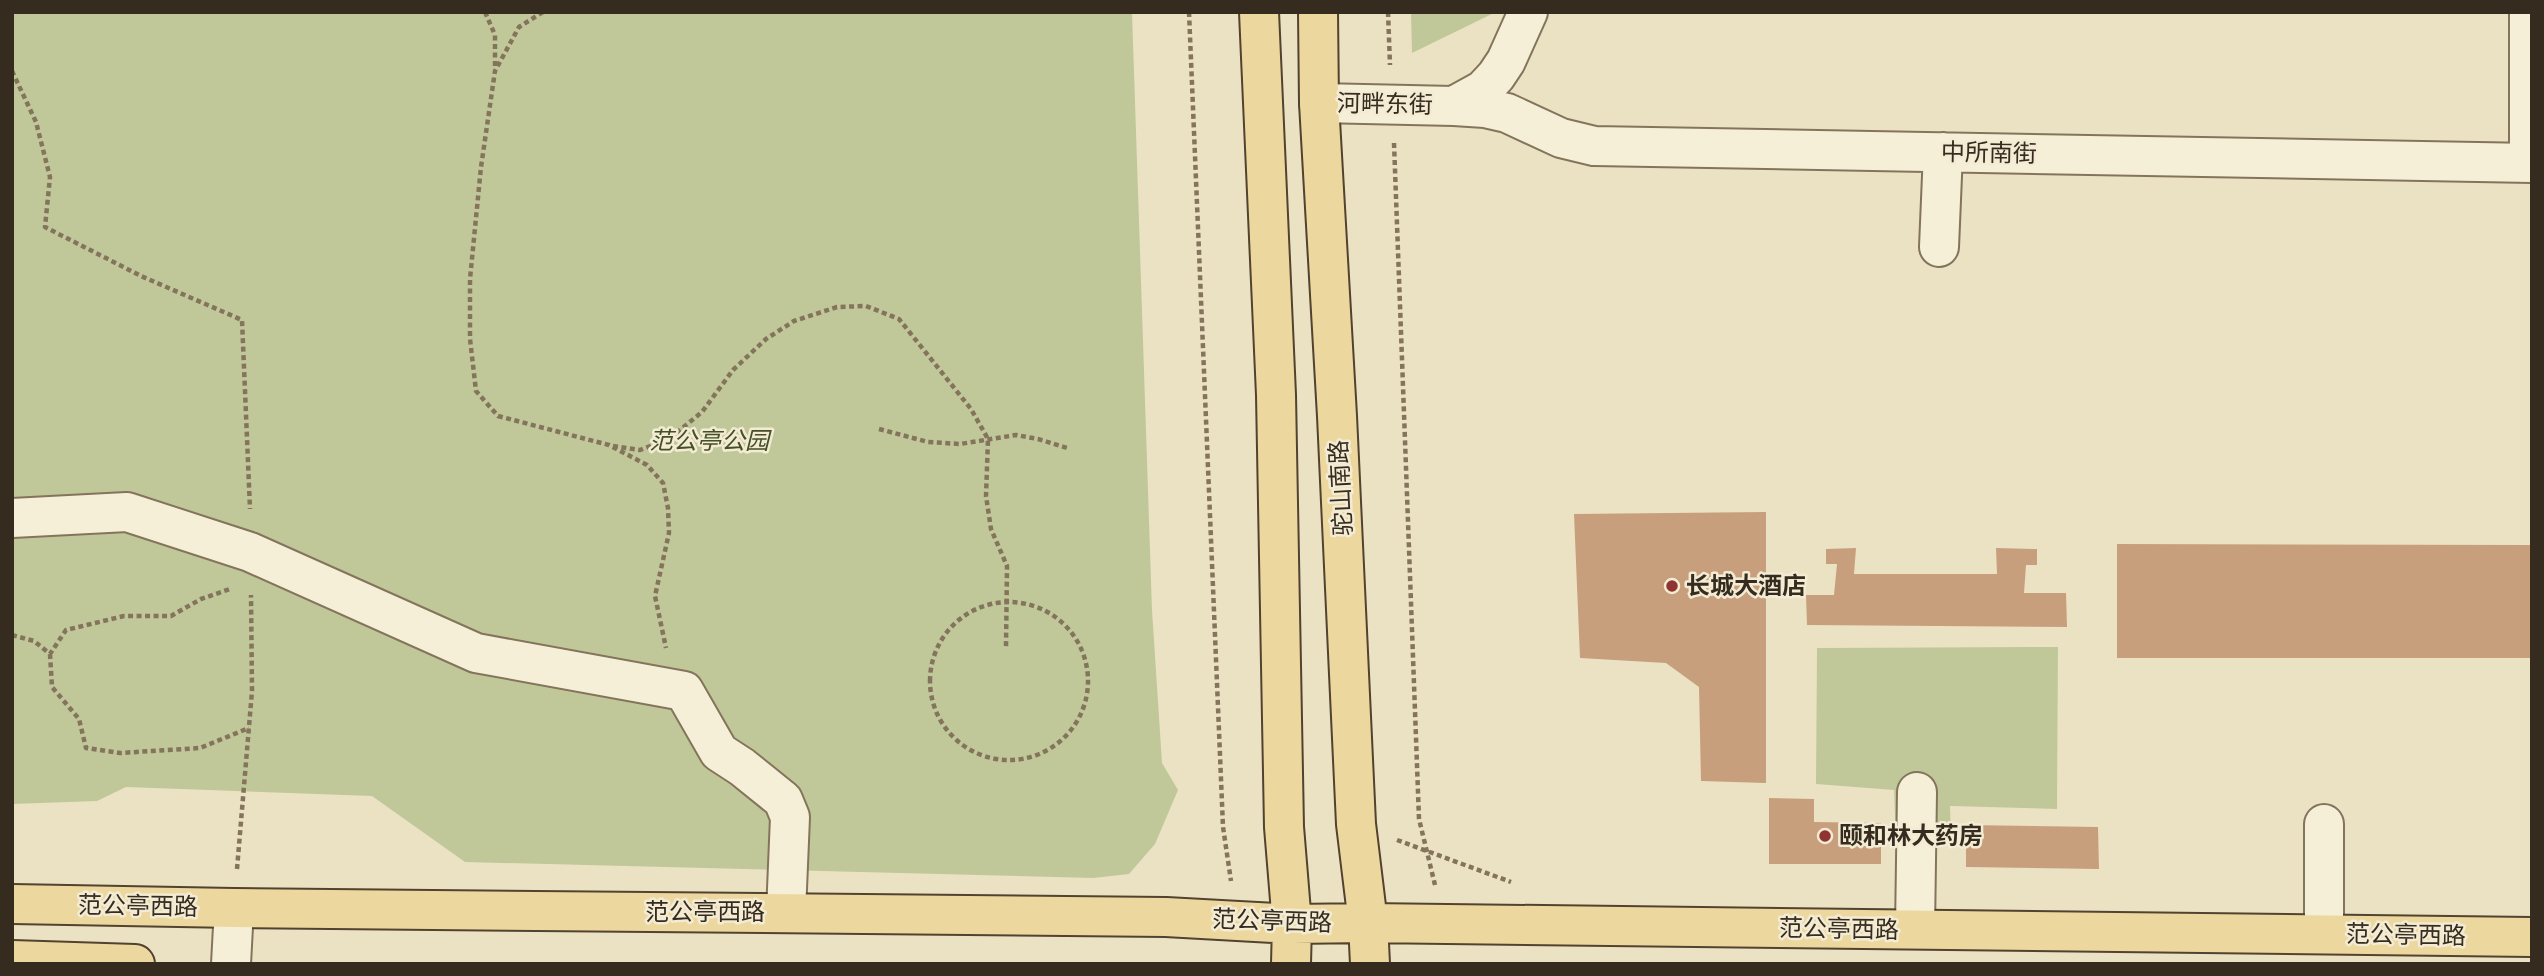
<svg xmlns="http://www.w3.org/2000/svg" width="2544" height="976" font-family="Georgia,'Noto Sans SC',serif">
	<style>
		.green { fill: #c0c899 }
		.building { fill: #c79f7c }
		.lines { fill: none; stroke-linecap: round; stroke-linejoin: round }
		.minor-casing { stroke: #84745c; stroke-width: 42 }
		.major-casing { stroke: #524230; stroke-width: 42 }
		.path { stroke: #84745c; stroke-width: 4.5; stroke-dasharray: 5 3.5; stroke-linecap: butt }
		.minor { stroke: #f6efd7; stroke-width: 38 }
		.major { stroke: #ecd89e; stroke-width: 38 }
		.poi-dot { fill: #8f3430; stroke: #f3ebd3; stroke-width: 2.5 }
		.labels { text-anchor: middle; stroke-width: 5; stroke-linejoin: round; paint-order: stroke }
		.street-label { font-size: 24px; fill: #352b1f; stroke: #f3ebd3 }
		.park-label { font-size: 24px; font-style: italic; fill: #445027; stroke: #f3ebd3 }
		.poi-label { font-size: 24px; font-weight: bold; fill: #352b1f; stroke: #f3ebd3; text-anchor: start }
	</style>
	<rect width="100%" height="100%" fill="#ebe2c4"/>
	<path class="green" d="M12,12H1132L1152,610L1162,763L1178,790L1155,844L1129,874L1093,878L465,862L372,796L126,787L97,801L12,804Z
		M1411,12H1496L1412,53Z
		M2058,647L2057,809L1950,806L1951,841H1896L1894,790L1816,784L1817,648Z"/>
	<path class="building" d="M1766,512V783L1701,781L1699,687L1666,663L1580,658L1574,514Z
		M2117,544L2532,545V658H2117Z
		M1856,548L1854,574H1997L1996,548L2037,549V565H2026L2024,593H2066L2067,627L1807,625L1806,595H1834L1837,564H1826V549Z
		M1769,798L1814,799V822L1881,823V864H1769Z
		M1966,825L2098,827L2099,869L1966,867Z"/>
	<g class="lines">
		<g class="minor-casing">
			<path id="minor" d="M2529,12V163
				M1319,103L1454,106L1483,90L1496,76L1506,61L1528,12
				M1454,106L1485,108L1507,113L1561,138L1594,146L2532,163
				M1939,247L1943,152
				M12,518L127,512L250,552L476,653L684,691L719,752L742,767L783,800L790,817L786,913
				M2324,824V934
				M1915,929L1917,792
				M231,964L234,908"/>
		</g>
		<g class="major-casing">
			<path id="major" d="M1259,12L1276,395L1284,827L1292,924L1291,964
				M1318,12L1319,103L1337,416L1356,824L1368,923L1370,964
				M12,904L234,908L1166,917L1292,924L1368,923L2532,937
				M12,960L135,964"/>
		</g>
		<path class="path" d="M485,12L495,35V69
			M543,12L519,27L495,71L481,167L470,279V339L476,391L498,416L609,445L647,465L663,483L668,508L669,533L655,596L666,648
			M1189,12L1223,827L1231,881
			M1388,12L1390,65
			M12,71L36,122L50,177L45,227L141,276L242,320L250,509
			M1394,143L1419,819L1435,885
			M879,429L928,442L960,444L1016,435L1038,439L1067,448
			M613,446L640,450L669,439L702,412L733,370L766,339L794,321L837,307L866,306L899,319L971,409L988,439L986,496L991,529L1007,566L1006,647
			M930 681a79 79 0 1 1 158 0a79 79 0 1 1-158 0Z
			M12,635L34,641L50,654L66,630L124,616H171L201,599L230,589
			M50,654L52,687L79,719L86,748L120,753L200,748L249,728
			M1397,840L1511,882
			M237,869L252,691L251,595"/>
		<use href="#minor" class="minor"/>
		<use href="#major" class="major"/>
	</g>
	<g class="poi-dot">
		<circle cx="1672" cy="586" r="7"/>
		<circle cx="1825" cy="836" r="7"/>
	</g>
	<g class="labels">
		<g class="street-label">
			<text transform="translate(1385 104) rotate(1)" y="8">河畔东街</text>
			<text transform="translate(1989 153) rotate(1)" y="8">中所南街</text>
			<text transform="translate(1341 488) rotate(-93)" y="8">驼山南路</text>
			<text transform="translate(138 906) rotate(1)" y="8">范公亭西路</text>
			<text x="705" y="920">范公亭西路</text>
			<text transform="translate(1272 921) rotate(2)" y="8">范公亭西路</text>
			<text transform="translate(1839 929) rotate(1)" y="8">范公亭西路</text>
			<text transform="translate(2406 935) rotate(1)" y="8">范公亭西路</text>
		</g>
		<g class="park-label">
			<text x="709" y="449">范公亭公园</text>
		</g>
		<g class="poi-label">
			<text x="1686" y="594">长城大酒店</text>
			<text x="1839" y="844">颐和林大药房</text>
		</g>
	</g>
	<rect width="2544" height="976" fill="none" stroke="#352b1f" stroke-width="28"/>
</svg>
